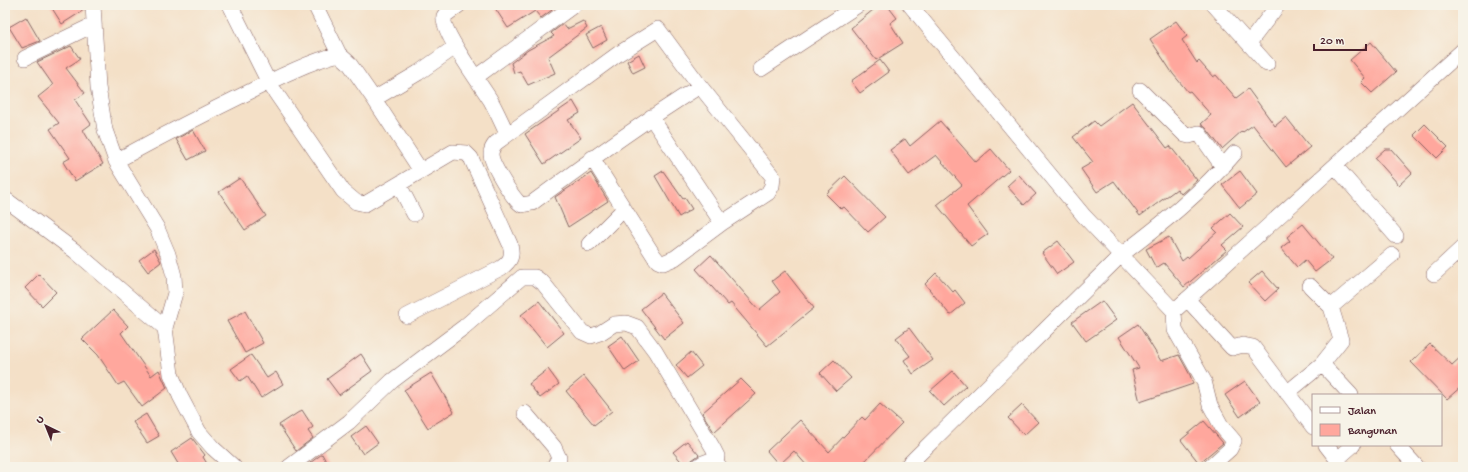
<svg xmlns="http://www.w3.org/2000/svg" width="1468" height="472" font-family="'Gochi Hand',sans-serif">
	<style>
		.building { fill: #ffa79d }
		.lines { fill: none; stroke-linecap: round; stroke-linejoin: round }
		.minor-casing { stroke: #866362; stroke-width: 16 }
		.minor { stroke: #fff; stroke-width: 15 }
	</style>
	<rect width="100%" height="100%" fill="#f7f3e8"/>
	<filter id="ink" filterUnits="userSpaceOnUse"><feTurbulence type="fractalNoise" baseFrequency=".025" numOctaves="2"/><feDisplacementMap in="SourceGraphic" scale="8" xChannelSelector="R" yChannelSelector="G"/><feConvolveMatrix kernelMatrix="1 2 1 2 8 2 1 2 1" color-interpolation-filters="sRGB"/></filter>
	<filter id="wash" filterUnits="userSpaceOnUse"><feTurbulence type="fractalNoise" baseFrequency=".012" numOctaves="4" result="noise"/><feDisplacementMap in="SourceGraphic" scale="16" xChannelSelector="R" yChannelSelector="G"/><feGaussianBlur stdDeviation="0.9" result="paint"/><feColorMatrix in="noise" values="0 0 0 0 0 0 0 0 0 0 0 0 0 0 0 0 0 1.4 0 .05"/><feComposite in="paint" operator="in"/></filter>
	<g filter="url(#wash)">
		<rect width="100%" height="100%" fill="#f4e0c7"/>
		<g id="blocks">
			<path class="building" d="M50,5H84V10L62,24Z
				M493,5H549L552,10L541,18L535,11L508,28Z
				M879,5H887L897,18L890,23L903,43L876,60L851,28Z
				M26,17L40,41L22,48L9,27Z
				M583,21L587,28L548,57L555,73L528,85L520,71L514,73L511,63L528,50L554,36L551,33L563,24L567,29Z
				M1176,21L1187,36L1182,40L1197,63L1199,61L1213,77L1216,75L1236,98L1248,89L1275,126L1286,117L1310,147L1286,167L1253,125L1243,132L1242,131L1222,149L1206,128L1201,124L1211,115L1190,91L1188,92L1173,74L1150,39Z
				M601,27L607,40L593,48L586,35Z
				M1371,42L1396,72L1372,93L1361,82L1365,78L1350,60Z
				M71,46L80,59L66,68L85,93L75,100L91,124L83,130L103,164L75,181L63,162L70,158L50,129L59,123L38,97L53,85L37,62Z
				M639,54L645,67L633,73L627,61Z
				M880,60L889,72L860,93L851,81Z
				M573,101L580,113L568,120L581,138L544,164L525,134Z
				M1132,102L1167,148L1170,146L1197,180L1181,194L1177,189L1140,216L1114,181L1097,192L1081,169L1093,162L1073,137L1094,121L1099,126Z
				M940,121L976,162L991,149L1009,170L967,206L988,234L971,246L937,205L962,185L936,155L909,175L890,150L905,139L910,146Z
				M1425,124L1448,147L1437,158L1414,135Z
				M193,130L205,151L188,160L176,139Z
				M1385,149H1391L1412,173L1399,185L1375,158Z
				M663,171L683,199L685,198L692,209L679,217L655,176Z
				M1240,171L1257,194L1240,208L1222,185Z
				M591,173L608,201L568,227L555,197Z
				M1019,175L1036,194L1024,205L1007,186Z
				M845,176L885,217L868,232L844,207L841,209L826,194Z
				M240,178L266,216L245,230L219,192Z
				M1230,213L1243,227L1222,245L1227,250L1184,287L1164,263L1156,268L1146,249L1169,237L1182,261L1187,257L1188,258L1217,232L1213,228Z
				M1303,224L1332,259L1315,272L1305,260L1297,267L1281,248L1290,241L1287,237Z
				M1058,241L1074,262L1057,274L1042,253Z
				M154,249L161,262L148,272L139,260Z
				M711,255L759,310L780,292L772,281L785,271L814,308L767,346L731,303L728,305L696,269Z
				M1262,271L1278,289L1265,301L1248,283Z
				M936,273L953,292L955,290L965,303L950,315L925,284Z
				M39,274L56,292L42,306L25,288Z
				M661,293L684,323L664,339L641,309Z
				M539,301L564,333L547,347L521,315Z
				M1102,301L1116,320L1086,341L1072,322Z
				M113,310L128,326L121,333L151,376L159,370L167,388L142,407L124,382L118,385L98,355L82,339Z
				M245,311L263,343L245,353L227,321Z
				M1138,324L1161,361L1179,355L1190,375L1193,384L1140,402L1132,370L1139,368L1119,337Z
				M909,328L933,360L913,374L904,360L910,356L896,338Z
				M622,336L639,361L625,371L608,346Z
				M1430,344L1452,365L1463,355V385L1447,399L1411,362Z
				M691,352L702,366L687,378L676,365Z
				M361,354L372,371L339,395L327,379Z
				M251,355L267,378L276,372L283,384L261,398L247,376L240,381L231,369Z
				M834,360L851,378L836,391L820,373Z
				M548,369L559,384L540,398L529,384Z
				M953,371L966,386L944,406L930,391Z
				M431,373L454,412L428,428L404,390Z
				M584,376L612,411L594,425L566,391Z
				M741,379L756,394L714,432L702,413Z
				M1245,381L1260,402L1240,417L1225,395Z
				M880,404L902,423L859,467H808L794,451L779,465L767,451L800,420L829,452L862,417L865,420Z
				M1022,405L1038,422L1024,435L1008,418Z
				M302,410L313,427L308,431L313,438L296,451L279,425Z
				M146,414L159,436L147,443L133,422Z
				M1204,421L1223,443L1199,463L1181,440Z
				M366,426L378,443L363,454L351,437Z
				M192,438L205,455L203,457L209,467H180L171,452Z
				M687,441L699,455L692,460L686,467L673,452Z
				M322,454L329,467H307L306,466Z"/>
		</g>
	</g>
	<g filter="url(#ink)">
		<use href="#blocks" fill-opacity="0" stroke="#866362" stroke-width="1"/>
		<g class="lines">
			<g class="minor-casing">
				<path id="minor" d="M93,5L98,87L105,130L116,161L157,228L168,254L174,276L175,293L165,328L171,374L180,396L199,432L213,448L234,467
					M230,5L269,83L343,191L356,202L365,204L453,152L466,153L471,158L510,244C513,256 511,261 501,268L407,316
					M315,5L339,54
					M459,5L444,16C440,30 482,86 491,101C497,112 502,123 507,134
					M910,5L1084,216L1121,255C1162,224 1201,193 1235,153
					M1214,5L1267,64
					M1249,43L1278,5
					M25,58L93,25
					M761,69L858,5
					M476,77L574,5
					M1140,90L1185,135L1189,136L1199,133L1223,167
					M374,99L421,171
					M651,117L722,223
					M592,158L654,256L658,261L663,263L675,258L722,223L768,193L772,186L773,177L700,86L658,29L618,54L496,143C493,146 491,150 491,154C491,164 514,201 522,205L532,203C587,162 642,122 700,86
					M116,161C160,137 204,114 249,92C277,78 308,62 339,54L349,63L374,99L418,73L455,47
					M1335,166L1396,236
					M399,185L414,214
					M5,199L75,251L165,328
					M589,244L624,209
					M1434,274L1463,247
					M1187,299L1232,348L1243,345L1253,347L1313,427
					M1331,307L1392,255
					M1174,311L1175,330L1204,381L1210,405L1222,427L1234,441L1230,449L1210,467
					M1322,364L1351,395
					M1287,393L1322,364L1341,340L1331,307L1310,286
					M525,413L554,447L559,458L554,467
					M1326,445L1343,467
					M1397,445L1417,467
					M1337,459L1353,445
					M289,467L349,422L392,381L464,327L522,277H535L543,283L582,332L591,336L600,333L614,324L626,323L637,327L655,351L713,448L717,456L716,463
					M697,467L703,463L711,460L720,467
					M906,467L1121,255L1174,311L1463,50"/>
			</g>
			<use href="#minor" class="minor"/>
		</g>
	</g>
	<rect width="1468" height="472" fill="none" stroke="#f7f3e8" stroke-width="20"/>
	<rect x="1312" y="394" width="130" height="52" fill="#f7f3e8" stroke="#b29e9c"/>
	<rect x="1320" y="407" width="20" height="6" fill="#ffffff" stroke="#b29e9c"/>
	<text x="1348" y="414" font-size="12" fill="#4a1f2b">Jalan</text>
	<rect x="1320" y="424" width="20" height="12" fill="#ffa79d" stroke="#b29e9c"/>
	<text x="1348" y="434" font-size="12" fill="#4a1f2b">Bangunan</text>
	<g transform="translate(46 426) rotate(317)" stroke="#f7f3e8" stroke-width="3" paint-order="stroke">
	<path d="M0-3L7 15L0 10L-7 15Z" fill="#4a1f2b"/>
	<text y="-6" font-size="11" font-weight="bold" text-anchor="middle" fill="#4a1f2b">U</text>
	</g>
	<path d="M1314 44v6h52v-6" fill="none" stroke="#4a1f2b" stroke-width="2"/>
	<text x="1320" y="44" font-size="12" fill="#4a1f2b" stroke="#f7f3e8" stroke-width="3" paint-order="stroke">20 m</text>
</svg>
